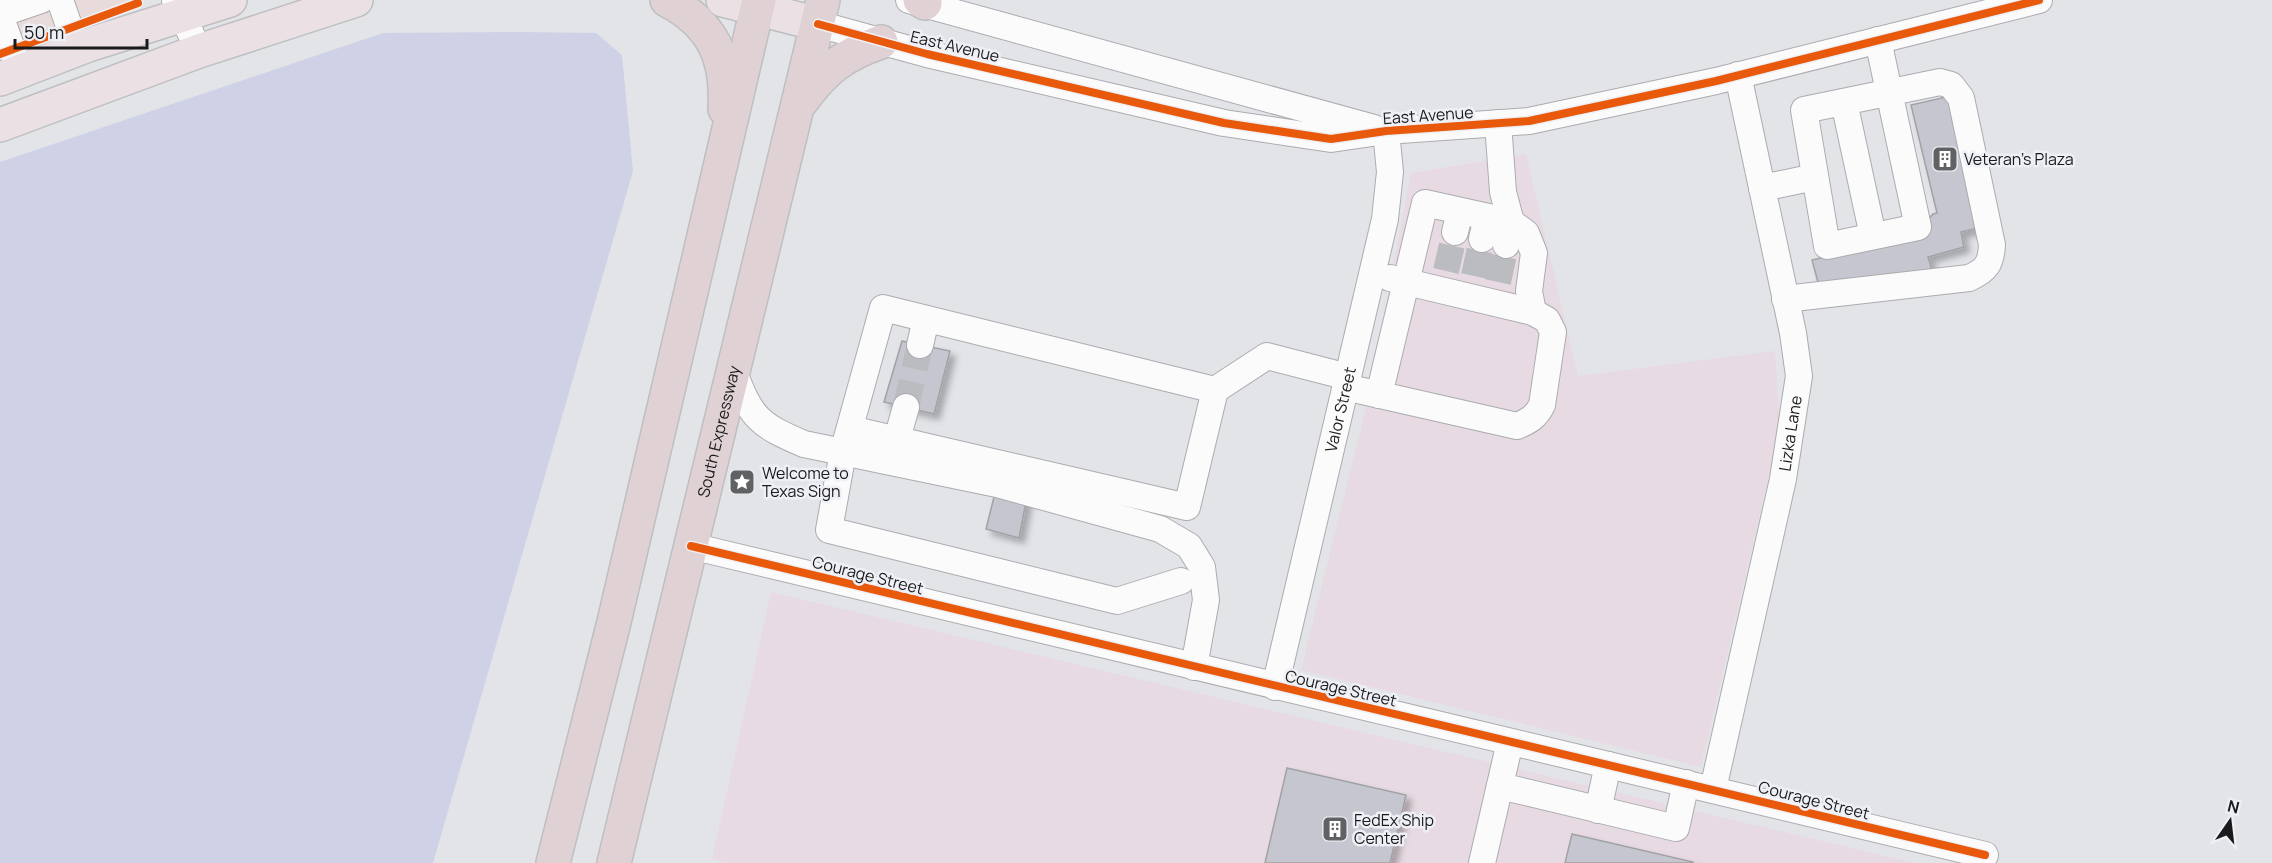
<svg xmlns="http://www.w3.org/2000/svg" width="2272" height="863" font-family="Manrope,sans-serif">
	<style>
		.commercial { fill: #e8dbda }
		.industrial { fill: #e7dae2 }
		.green { fill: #cfd2e6 }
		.building { fill: #c5c6cf; stroke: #a2a2a5; stroke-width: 1.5; filter: url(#shadow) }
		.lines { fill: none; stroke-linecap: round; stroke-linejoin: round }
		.minor-tunnel { stroke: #bbbcbf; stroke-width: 26; stroke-dasharray: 26 13; stroke-linecap: butt }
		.minor-casing { stroke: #abacaf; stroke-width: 28 }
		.major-casing { stroke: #bebfc1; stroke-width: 36 }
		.highway-casing { stroke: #bebfc1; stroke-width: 36 }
		.minor { stroke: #fbfbfc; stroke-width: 26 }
		.major { stroke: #ebe1e5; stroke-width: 33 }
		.highway { stroke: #e0d1d4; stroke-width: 33 }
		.cycleway-casing { stroke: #eff0f6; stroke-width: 11 }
		.cycleway { stroke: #e8590c; stroke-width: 8 }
		.labels { text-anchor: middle; stroke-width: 5; stroke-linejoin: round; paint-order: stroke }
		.street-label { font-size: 16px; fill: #1a1a1c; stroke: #eff0f6 }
		.poi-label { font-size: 16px; fill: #1a1a1c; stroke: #eff0f6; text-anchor: start }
	</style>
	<defs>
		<filter id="shadow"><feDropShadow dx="5.5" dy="5.5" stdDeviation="3" flood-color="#0004"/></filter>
	</defs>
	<rect width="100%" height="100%" fill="#e3e4e8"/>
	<path class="commercial" d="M0,0H129L0,51Z"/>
	<path class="industrial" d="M1526,154L1578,376L1775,351L1780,427L1701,767L1301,670L1367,405L1411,173Z
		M771,592L1915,863H727L712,859Z"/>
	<path class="green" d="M519,32L596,33L622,55L633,171L433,863H0V162L383,33Z"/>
	<path class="building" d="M1946,97L1951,101L1982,227L1961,232L1964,247L1928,257L1933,273L1819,286L1812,260L1923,234L1921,228L1933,214L1937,213L1911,105Z
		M902,341L950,351L934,414L884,402Z
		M999,477L1029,486L1019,538L986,529Z
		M1287,768L1406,795L1390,863H1265Z
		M1572,834L1693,862V863H1565Z"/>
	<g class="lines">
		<path class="minor-tunnel" d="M1446,271L1455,232
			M1474,276L1482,239
			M1498,282L1506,245
			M906,407L920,345"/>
		<g class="minor-casing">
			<g id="minor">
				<path d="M60,0L77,49"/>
				<path d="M175,0L199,51"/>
				<path d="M909,0L1374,128"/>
				<path d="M0,14L41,0"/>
				<path d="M0,15L20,71"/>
				<path d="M818,24L927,54L1224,123L1331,139L1386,131L1529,121L1716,81L2039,0"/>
				<path d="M1844,102L1873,236"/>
				<path d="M1762,188L1815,177"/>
				<path d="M1455,232L1460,211"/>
				<path d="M1482,239L1487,217"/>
				<path d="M1390,278L1533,312"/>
				<path d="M1785,299L1969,278C1987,270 1991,263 1992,245L1961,98L1951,85L1940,82L1804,110L1827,246L1918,227L1878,40"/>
				<path d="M920,345L926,319"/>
				<path d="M734,372C751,418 759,425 804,444L997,484L1160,529L1189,546L1202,567L1206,600L1194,667"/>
				<path d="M1345,387L1517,426C1529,421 1536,417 1542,405L1553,332L1547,320L1533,312L1529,291L1534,253L1526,233L1511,222L1503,192L1498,123"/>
				<path d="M1379,395L1425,203L1511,222L1506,245"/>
				<path d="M850,429L1187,507L1215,390"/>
				<path d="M897,439L906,407"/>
				<path d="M691,546L1985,855"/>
				<path d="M1181,581L1117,601L829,530L843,452L883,308L1215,390L1267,356L1348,377"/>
				<path id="s1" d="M1275,687L1385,219L1390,172L1386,131"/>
				<path d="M1500,786L1676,828L1686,783"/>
				<path id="s2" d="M1713,789L1783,479L1799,376L1793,333L1738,75"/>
				<path d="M1598,810L1608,765"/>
				<path d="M1482,863L1510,742"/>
			</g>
		</g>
		<g class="major-casing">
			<path id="major" d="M723,0L818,24
				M0,79L88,45L230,0
				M0,125L199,51L356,0"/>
		</g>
		<g class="highway-casing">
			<g id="highway">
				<path d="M667,0C713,24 728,58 725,109"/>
				<path d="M920,0L925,3"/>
				<path d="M801,102C825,69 843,55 881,42"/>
				<path d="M553,863L614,622L759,0"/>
				<path id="s3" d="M614,863L823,0"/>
			</g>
		</g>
		<use href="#minor" class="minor"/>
		<use href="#major" class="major"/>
		<use href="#highway" class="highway"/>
		<g class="cycleway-casing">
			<path id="cycleway" d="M818,24L927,54L1224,123L1331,139L1386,131L1529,121L1716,81L2039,0
				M0,54L138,3
				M691,546L1985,855"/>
		</g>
		<use href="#cycleway" class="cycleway"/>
	</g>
	<defs>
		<g id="building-square" transform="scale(1.35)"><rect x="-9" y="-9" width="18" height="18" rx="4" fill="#606163" stroke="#eff0f6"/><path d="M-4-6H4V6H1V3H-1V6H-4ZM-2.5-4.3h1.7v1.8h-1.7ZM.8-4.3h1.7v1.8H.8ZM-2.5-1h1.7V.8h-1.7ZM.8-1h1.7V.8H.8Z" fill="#fff"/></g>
		<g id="sight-square" transform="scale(1.35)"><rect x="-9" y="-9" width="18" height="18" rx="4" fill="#606163" stroke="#eff0f6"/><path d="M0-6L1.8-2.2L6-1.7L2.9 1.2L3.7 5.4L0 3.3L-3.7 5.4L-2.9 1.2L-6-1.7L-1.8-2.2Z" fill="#fff"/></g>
	</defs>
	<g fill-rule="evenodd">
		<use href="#building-square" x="1945" y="159"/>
		<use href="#sight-square" x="742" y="482"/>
		<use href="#building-square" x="1335" y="829"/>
	</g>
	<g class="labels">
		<g class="street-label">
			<text transform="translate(955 46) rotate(13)" y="6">East Avenue</text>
			<text transform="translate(1428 115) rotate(-4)" y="6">East Avenue</text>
			<text dy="6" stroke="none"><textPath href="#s1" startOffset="285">Valor Street</textPath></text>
			<text dy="6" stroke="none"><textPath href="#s3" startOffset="444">South Expressway</textPath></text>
			<text dy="6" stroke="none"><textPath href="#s2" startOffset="364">Lizka Lane</textPath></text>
			<text transform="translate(868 575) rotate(14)" y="6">Courage Street</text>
			<text transform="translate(1341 688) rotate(13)" y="6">Courage Street</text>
			<text transform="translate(1814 800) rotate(14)" y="6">Courage Street</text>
		</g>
		<g class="poi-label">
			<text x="1964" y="165">Veteran's Plaza</text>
			<text x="762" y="479">Welcome to<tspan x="762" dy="18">Texas Sign</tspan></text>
			<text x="1354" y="826">FedEx Ship<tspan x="1354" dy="18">Center</tspan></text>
		</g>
	</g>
	<g transform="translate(2230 821) rotate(14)" stroke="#eff0f6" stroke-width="4.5" paint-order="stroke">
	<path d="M0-4.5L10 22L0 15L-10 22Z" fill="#1a1a1c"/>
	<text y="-9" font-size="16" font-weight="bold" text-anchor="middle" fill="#1a1a1c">N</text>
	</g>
	<path d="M15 39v9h132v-9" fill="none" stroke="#1a1a1c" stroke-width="3"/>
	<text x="24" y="39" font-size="18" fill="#1a1a1c" stroke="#eff0f6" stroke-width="4.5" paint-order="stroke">50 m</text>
</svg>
